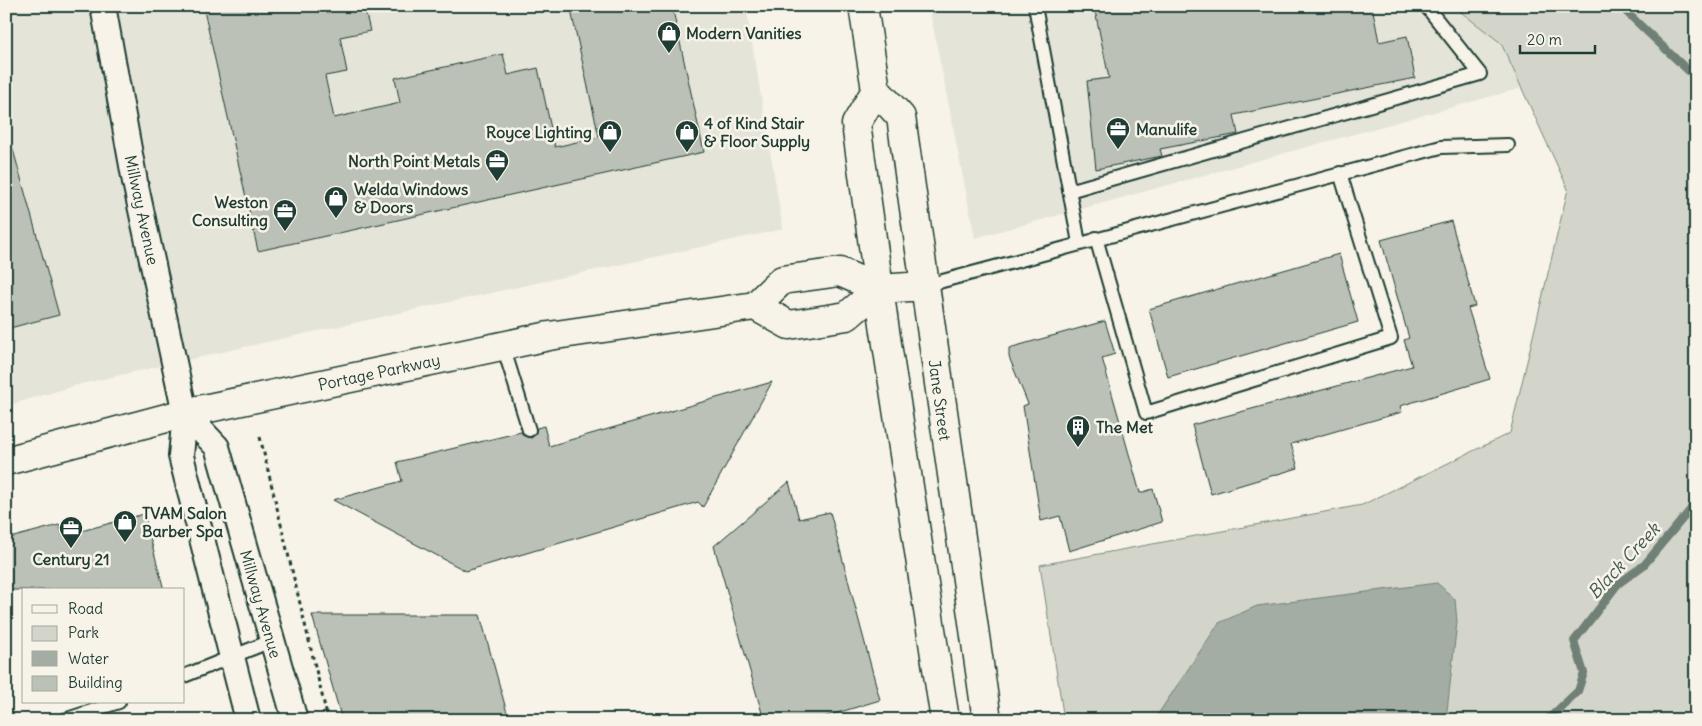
<svg xmlns="http://www.w3.org/2000/svg" width="1702" height="726" font-family="Delius,sans-serif">
	<style>
		.built { fill: #e5e4d9 }
		.green { fill: #d3d5ca; stroke: #79897f }
		.water { fill: #a4ada3; stroke: #6f8077 }
		.lines { fill: none; stroke-linecap: round; stroke-linejoin: round }
		.stream { stroke: #6f8077; stroke-width: 8 }
		.building { fill: #bbc1b6; stroke: #1f3d34 }
		.lane-casing { stroke: #1f3d34; stroke-width: 16 }
		.street-casing { stroke: #1f3d34; stroke-width: 28 }
		.secondary-casing { stroke: #1f3d34; stroke-width: 31 }
		.path { stroke: #1f3d34; stroke-width: 3; stroke-dasharray: 4 4; stroke-linecap: butt }
		.lane { stroke: #f7f3e8; stroke-width: 12 }
		.street { stroke: #f7f3e8; stroke-width: 24 }
		.secondary { stroke: #f7f3e8; stroke-width: 28 }
		.labels { text-anchor: middle; stroke-width: 5; stroke-linejoin: round; paint-order: stroke }
		.poi-label { font-size: 16px; font-weight: bold; fill: #1f3d34; stroke: #f7f3e8; text-anchor: start }
		.street-label { font-size: 16px; fill: #1f3d34; stroke: #f7f3e8 }
		.water-label { font-size: 18px; font-style: italic; fill: #405950; stroke: #f7f3e8 }
	</style>
	<rect width="100%" height="100%" fill="#f7f3e8"/>
	<filter id="ink" filterUnits="userSpaceOnUse"><feTurbulence type="fractalNoise" baseFrequency=".02" numOctaves="2"/><feDisplacementMap in="SourceGraphic" scale="10" xChannelSelector="R" yChannelSelector="G"/><feConvolveMatrix kernelMatrix="1 2 1 2 8 2 1 2 1" color-interpolation-filters="sRGB"/></filter>
	<g filter="url(#ink)">
		<path class="built" d="M6,6H746L783,229L249,346L81,384L6,406Z
			M929,6H1453L1501,42L1522,88L975,238Z"/>
		<path class="green" d="M1453,6H1696V720H1064L1040,565L1362,505L1510,433L1568,189L1501,43Z"/>
		<path class="water" d="M1437,583L1455,599L1457,622L1446,720H1154L1219,623L1257,606Z"/>
		<g class="lines">
			<path class="stream" d="M1620,6L1696,78
				M1547,720L1578,691L1584,673L1574,641L1618,584L1644,565L1690,510L1696,496"/>
		</g>
		<path class="building" d="M203,6H364L370,31L340,37L347,72L325,76L334,118L400,103L395,78L503,54L508,75L538,68L555,147L599,137L570,6H672L704,152L258,251Z
			M1094,6H1372L1379,42L1407,36L1415,78L1234,115L1238,134L1160,149L1162,156L1096,169L1087,81L1109,78Z
			M12,146L59,315L6,329V147Z
			M1451,221L1475,306L1468,308L1490,379L1400,406L1402,412L1291,444L1298,468L1211,494L1192,425L1412,366L1404,340L1409,338L1381,240Z
			M1339,254L1358,322L1168,377L1149,309Z
			M1105,321L1115,354L1102,358L1140,493L1153,489L1162,522L1069,551L1060,516L1041,521L1023,406L1028,404L1009,357V348Z
			M772,382L703,507L698,502L466,571L333,500L402,481L397,462L521,432L524,436L531,438L535,435L537,428L544,426L549,446Z
			M789,482L799,519L830,512L880,700L814,720H764L714,546Z
			M144,514L164,590H6V539L59,525L63,536Z
			M312,615H480L509,720H342Z"/>
		<g class="lines">
			<g class="lane-casing">
				<path id="lane" d="M1035,6L1079,243
					M1069,191L1480,74L1426,6
					M1096,238L1146,413L1391,338L1340,173
					M924,286L1441,147L1508,145
					M503,346L529,430
					M184,676L271,641
					M64,720L119,702"/>
			</g>
			<g class="street-casing">
				<path id="street" d="M103,6L135,182L185,413L181,456L248,720
					M185,413L217,447L295,720"/>
			</g>
			<g class="secondary-casing">
				<path id="secondary" d="M863,6L876,90L901,117L987,720
					M876,90L856,124L885,331L945,720
					M755,306L789,325L847,316L879,289
					M6,461L185,413L549,336L755,306L782,280L840,272L879,289L924,286"/>
			</g>
			<path class="path" d="M260,437L328,720"/>
			<use href="#lane" class="lane"/>
			<use href="#street" class="street"/>
			<use href="#secondary" class="secondary"/>
		</g>
	</g>
	<defs>
		<g id="shop-pin" transform="scale(1.25)"><path d="M0 17L-7.5 6A9.5 9.5 0 1 1 7.5 6Z" fill="#1f3d34" stroke="#f7f3e8"/><path d="M-5-2.5h2.3a2.7 3.5 0 0 1 5.4 0H5L5.5 6h-11ZM-1.5-2.5h3a1.5 2.3 0 0 0-3 0Z" fill="#fff"/></g>
		<g id="office-pin" transform="scale(1.25)"><path d="M0 17L-7.5 6A9.5 9.5 0 1 1 7.5 6Z" fill="#1f3d34" stroke="#f7f3e8"/><path d="M-6-3h4V-5.5h4V-3h4V5H-6ZM-1-4.5V-3h2v-1.5ZM-6 0V1H6V0Z" fill="#fff"/></g>
		<g id="building-pin" transform="scale(1.25)"><path d="M0 17L-7.5 6A9.5 9.5 0 1 1 7.5 6Z" fill="#1f3d34" stroke="#f7f3e8"/><path d="M-4-6H4V6H1V3H-1V6H-4ZM-2.5-4.3h1.7v1.8h-1.7ZM.8-4.3h1.7v1.8H.8ZM-2.5-1h1.7V.8h-1.7ZM.8-1h1.7V.8H.8Z" fill="#fff"/></g>
	</defs>
	<g fill-rule="evenodd">
		<use href="#shop-pin" x="669" y="33"/>
		<use href="#office-pin" x="1118" y="129"/>
		<use href="#shop-pin" x="610" y="132"/>
		<use href="#shop-pin" x="687" y="132"/>
		<use href="#office-pin" x="497" y="161"/>
		<use href="#shop-pin" x="336" y="198"/>
		<use href="#office-pin" x="285" y="211"/>
		<use href="#building-pin" x="1078" y="427"/>
		<use href="#shop-pin" x="125" y="522"/>
		<use href="#office-pin" x="71" y="528"/>
	</g>
	<g class="labels">
		<g class="poi-label">
			<text x="686" y="39">Modern Vanities</text>
			<text x="704" y="129">4 of Kind Stair<tspan x="704" dy="18">&amp; Floor Supply</tspan></text>
			<text x="1136" y="135">Manulife</text>
			<text x="592" y="138" text-anchor="end">Royce Lighting</text>
			<text x="480" y="167" text-anchor="end">North Point Metals</text>
			<text x="354" y="195">Welda Windows<tspan x="354" dy="18">&amp; Doors</tspan></text>
			<text x="268" y="208" text-anchor="end">Weston<tspan x="268" dy="18">Consulting</tspan></text>
			<text x="1096" y="433">The Met</text>
			<text x="142" y="519">TVAM Salon<tspan x="142" dy="18">Barber Spa</tspan></text>
			<text x="71" y="565" text-anchor="middle">Century 21</text>
		</g>
		<g class="street-label">
			<text transform="translate(142 210) rotate(78)" y="6">Millway Avenue</text>
			<text transform="translate(379 372) rotate(-12)" y="6">Portage Parkway</text>
			<text transform="translate(940 400) rotate(82)" y="6">Jane Street</text>
			<text transform="translate(261 604) rotate(74)" y="6">Millway Avenue</text>
		</g>
		<g class="water-label">
			<text transform="translate(1624 561) rotate(-47)" y="6">Black Creek</text>
		</g>
	</g>
	<rect width="1702" height="726" fill="none" stroke="#f7f3e8" stroke-width="25"/>
	<rect x="12" y="12" width="1677" height="701" fill="none" stroke="#1f3d34" stroke-width="2" filter="url(#ink)"/>
	<rect x="22" y="588" width="162" height="115" fill="#f7f3e8" stroke="#a1aaa0"/>
	<rect x="32" y="605" width="25" height="8" fill="#f7f3e8" stroke="#a1aaa0"/>
	<text x="68" y="614" font-size="15" fill="#1f3d34">Road</text>
	<rect x="32" y="626" width="25" height="15" fill="#d3d5ca" stroke="#a1aaa0"/>
	<text x="68" y="638" font-size="15" fill="#1f3d34">Park</text>
	<rect x="32" y="651" width="25" height="15" fill="#a4ada3" stroke="#a1aaa0"/>
	<text x="68" y="664" font-size="15" fill="#1f3d34">Water</text>
	<rect x="32" y="676" width="25" height="15" fill="#bbc1b6" stroke="#a1aaa0"/>
	<text x="68" y="688" font-size="15" fill="#1f3d34">Building</text>
	<path d="M1520 45v8h75v-8" fill="none" stroke="#1f3d34" stroke-width="2.5"/>
	<text x="1527" y="45" font-size="15" fill="#1f3d34" stroke="#f7f3e8" stroke-width="4" paint-order="stroke">20 m</text>
</svg>
